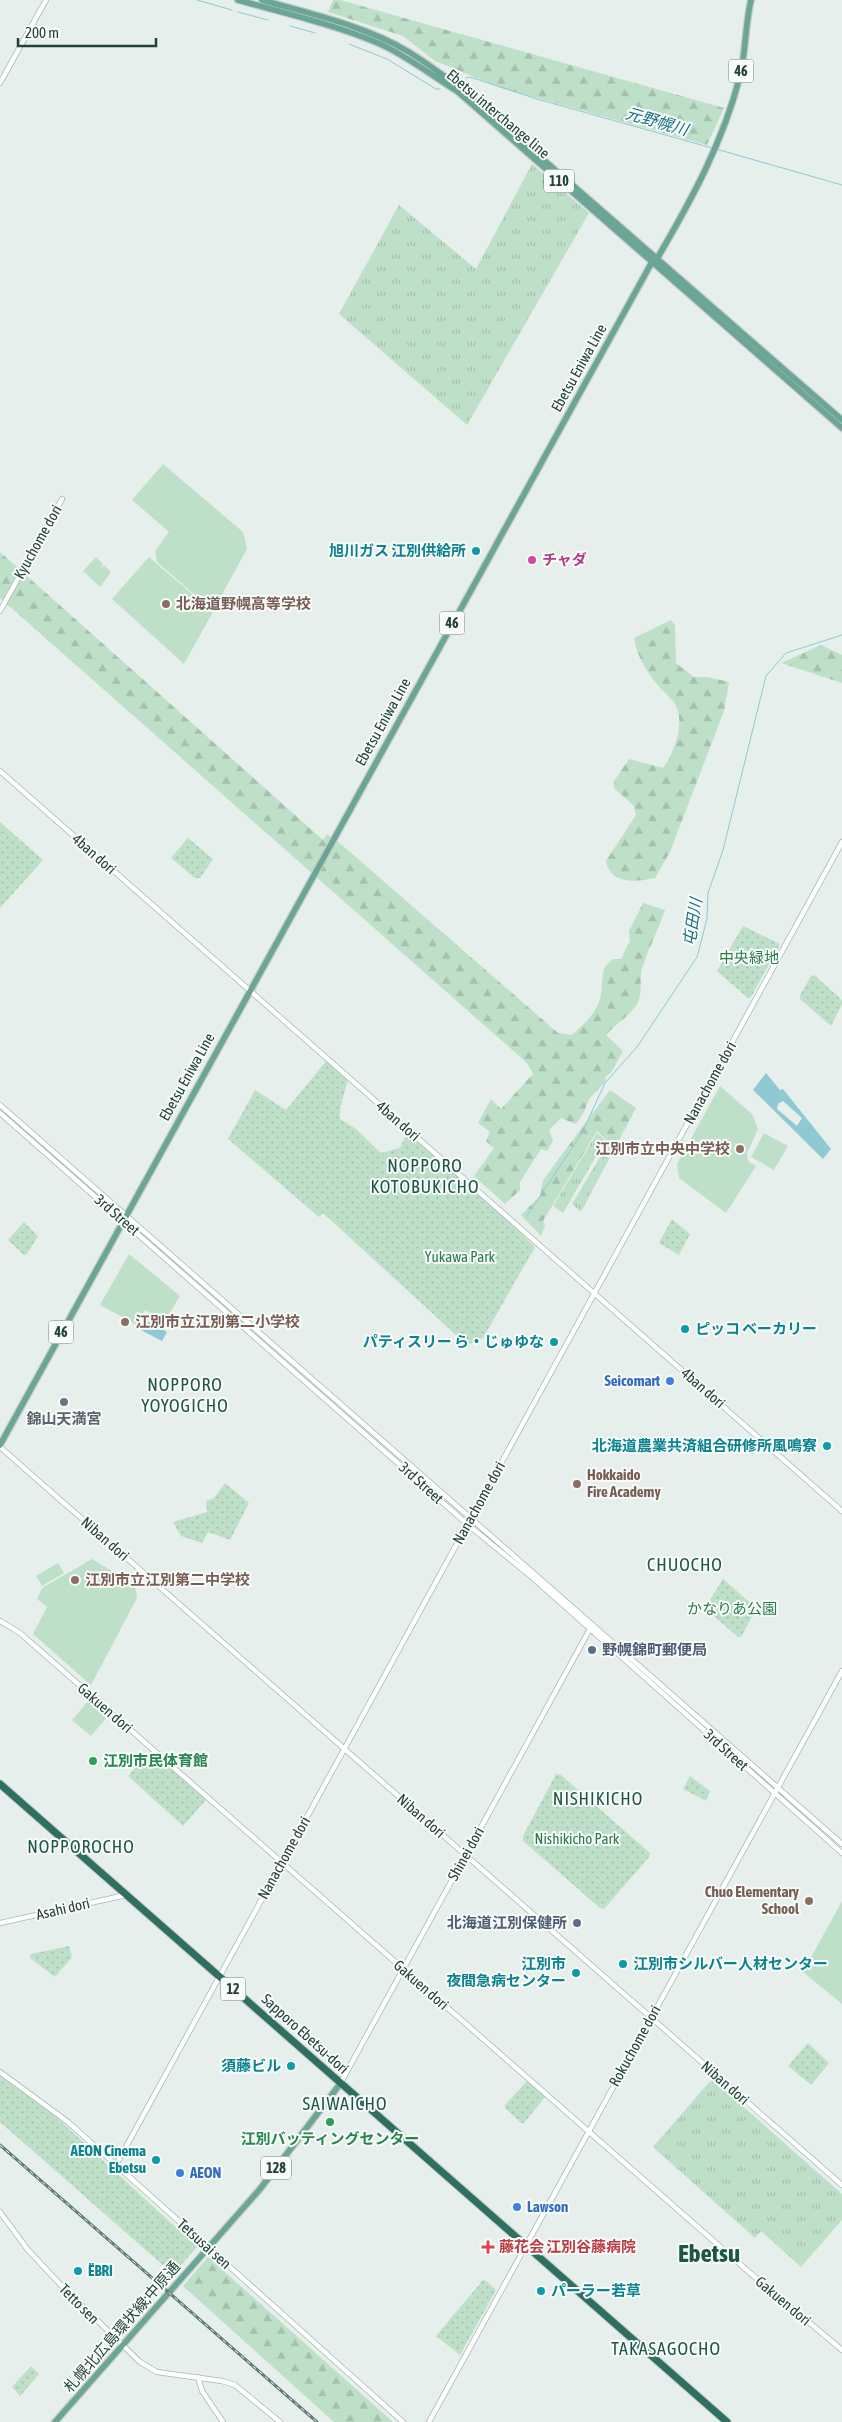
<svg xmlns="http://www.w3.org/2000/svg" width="842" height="2422" font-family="'Asap Condensed','Noto Sans JP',sans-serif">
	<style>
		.grass { fill: url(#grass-tufts) }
		.forest { fill: url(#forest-firs) }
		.park { fill: url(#park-dots) }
		.garden { fill: #bfe0c8 }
		.water { fill: #8ec9d4; fill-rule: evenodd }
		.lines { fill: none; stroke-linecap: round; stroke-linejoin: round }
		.stream { stroke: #8ec9d4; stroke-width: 1 }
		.minor-casing { stroke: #a8b8b2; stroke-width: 6 }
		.major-casing { stroke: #c2cac8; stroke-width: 8 }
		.highway-casing { stroke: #c2cac8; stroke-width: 9 }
		.minor { stroke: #fff; stroke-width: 4.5 }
		.major { stroke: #6aa596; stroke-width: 5.5 }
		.highway { stroke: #2f6f62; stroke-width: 7 }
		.rail-casing { stroke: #5f7d75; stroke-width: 3 }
		.rail { stroke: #f7fbf9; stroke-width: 1; stroke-dasharray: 4; stroke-linecap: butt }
		.culture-dot { fill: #0f9aa8; stroke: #f7fbf9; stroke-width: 2 }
		.hotel-dot { fill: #d1479c; stroke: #f7fbf9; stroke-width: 2 }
		.education-dot { fill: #8d6e63; stroke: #f7fbf9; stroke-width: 2 }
		.shop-dot { fill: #3f7fe0; stroke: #f7fbf9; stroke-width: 2 }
		.worship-dot { fill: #6b7280; stroke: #f7fbf9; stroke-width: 2 }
		.service-dot { fill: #5c6f8a; stroke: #f7fbf9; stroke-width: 2 }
		.leisure-dot { fill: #2e9e5b; stroke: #f7fbf9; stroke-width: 2 }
		.health-dot { fill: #e0444e; stroke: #f7fbf9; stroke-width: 2 }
		.labels { text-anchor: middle; stroke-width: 4; stroke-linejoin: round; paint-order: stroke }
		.shield { fill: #f7fbf9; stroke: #637a73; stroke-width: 1 }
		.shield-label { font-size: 14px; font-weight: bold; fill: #24423a }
		.street-label { font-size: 15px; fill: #24423a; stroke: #f7fbf9 }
		.culture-label { font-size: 15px; font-weight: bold; fill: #0d838f; stroke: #f7fbf9; text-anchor: end }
		.hotel-label { font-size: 15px; font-weight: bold; fill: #b23c85; stroke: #f7fbf9; text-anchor: start }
		.education-label { font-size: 15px; font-weight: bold; fill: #785e54; stroke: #f7fbf9; text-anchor: start }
		.park-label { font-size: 15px; fill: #2d7a4b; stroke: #f7fbf9 }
		.shop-label { font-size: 15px; font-weight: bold; fill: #366cbe; stroke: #f7fbf9; text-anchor: start }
		.worship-label { font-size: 15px; font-weight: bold; fill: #5b616d; stroke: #f7fbf9 }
		.service-label { font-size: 15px; font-weight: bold; fill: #4e5e75; stroke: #f7fbf9; text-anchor: start }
		.leisure-label { font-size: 15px; font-weight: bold; fill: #27864d; stroke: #f7fbf9; text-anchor: start }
		.health-label { font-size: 15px; font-weight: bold; fill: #be3a42; stroke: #f7fbf9; text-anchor: start }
		.water-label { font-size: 16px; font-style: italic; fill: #1c6f80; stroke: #f7fbf9 }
		.quarter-label { font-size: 18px; letter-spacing: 1px; fill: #1f5548; stroke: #f7fbf9 }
		.town-label { font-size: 25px; font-weight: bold; fill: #1f5548; stroke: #f7fbf9 }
	</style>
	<defs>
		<pattern id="grass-tufts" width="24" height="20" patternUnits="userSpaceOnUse" patternTransform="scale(1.25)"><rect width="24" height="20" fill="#bfe0c8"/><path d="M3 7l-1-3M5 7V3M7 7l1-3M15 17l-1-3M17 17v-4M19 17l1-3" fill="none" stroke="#a4c1ad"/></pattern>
		<pattern id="forest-firs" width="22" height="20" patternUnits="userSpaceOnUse" patternTransform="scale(1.25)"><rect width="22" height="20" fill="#bfe0c8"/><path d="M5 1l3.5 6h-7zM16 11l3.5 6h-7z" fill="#a4c1ad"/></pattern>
		<pattern id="park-dots" width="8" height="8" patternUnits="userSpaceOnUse" patternTransform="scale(1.25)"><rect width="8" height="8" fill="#bfe0c8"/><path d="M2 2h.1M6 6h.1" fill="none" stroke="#a4c1ad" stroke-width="1.8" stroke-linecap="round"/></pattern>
	</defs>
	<rect width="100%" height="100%" fill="#e6efeb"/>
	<path class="grass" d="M532,164L589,213L467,425L339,314L399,205L476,269Z
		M597,1133L614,1148L611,1154L602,1146L563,1213L553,1206Z
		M603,1152L609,1159L581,1212L572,1204Z
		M712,2079L842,2194V2220L801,2267L761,2231L755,2238L653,2147Z"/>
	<path class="forest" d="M333,0H340L724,108L707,145L501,88L435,61L403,36L328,12Z
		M0,552L323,840L327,834L342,845L558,1033L572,1035C582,1026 594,1015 599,1002C606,986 596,971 613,959H621L630,941L629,931L643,903L665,910C658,930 649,948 642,968C639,978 643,992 638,1002C631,1016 616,1023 606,1035L623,1051L611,1073L605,1077L606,1081L589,1099L584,1112L576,1124L561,1118L549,1130L553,1141L547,1151L541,1149L520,1182V1190L505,1204L474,1176L494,1148L486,1141L490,1132L478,1123L491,1099L501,1109L533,1074L527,1063L0,598Z
		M671,620L675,625L676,663L694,677H708L729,682L724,711L670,852L655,878C636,882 611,885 606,861L636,815L634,806L614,788V781L629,759L663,768C674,753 685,724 676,706C674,701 667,695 663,691C649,676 637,658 634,638Z
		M821,645L842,655V683L781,663Z
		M610,1090L636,1108L615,1148L597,1131L543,1221L545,1225L541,1236L521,1215L540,1196L543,1180Z
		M208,2257L393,2422H334L183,2286Z"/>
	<path class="park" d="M0,822L43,860L0,908Z
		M188,838L213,859L200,878H195L171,858Z
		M743,926L780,944L751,997L748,998L717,971Z
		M814,975L842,1000V1004L831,1026L800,999V995L811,976Z
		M327,1060L348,1079C345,1093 339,1105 340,1119L356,1129L381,1153L400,1148L407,1133L498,1211L535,1247L483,1338L467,1345L323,1213L319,1217L228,1139L255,1090L286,1110Z
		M672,1219L690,1234L679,1255L659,1243Z
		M24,1222L38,1236L27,1254L24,1255L8,1240Z
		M225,1483L249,1503L230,1540L208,1532L202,1543L181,1536L173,1522L207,1512L206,1501L214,1498Z
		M723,1579L755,1607V1611L741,1637H738L707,1610L706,1606Z
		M151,1750L206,1800L183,1826L128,1776Z
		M556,1774L561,1775L650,1853L649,1857L604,1909L600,1908L523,1841V1836Z
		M690,1776L710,1791L706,1801L683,1789Z
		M69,1946L72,1957L55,1977L30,1958L31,1954Z
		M808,2043L829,2063L811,2085L788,2066Z
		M0,2076L54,2115L197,2247L173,2274L0,2122Z
		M527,2081L545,2097L524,2123H521L505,2108V2105Z
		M483,2280L486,2281L495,2289V2292L460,2355L436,2336Z
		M31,2366L39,2374L20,2396L12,2387Z"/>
	<path class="garden" d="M163,464L243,532L247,549L213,611L157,562L155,551L169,532L132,500Z
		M96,557L103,564L100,569L104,565L111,572L100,587L83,571Z
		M149,557L213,612L184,664L112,599Z
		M720,1086L752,1114L758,1129L747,1153L748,1161L756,1166L726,1213L679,1178L677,1164Z
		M764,1133L788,1146L774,1170L751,1157Z
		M129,1254L180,1296L165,1321L145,1310L137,1325L100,1305Z
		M92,1559L135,1585L137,1598L91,1685L33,1634L47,1607L37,1599L42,1588Z
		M58,1563L64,1573L42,1586L36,1576Z
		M89,1700L107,1717L91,1736L72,1720Z
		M842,1901V2004L803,1972Z"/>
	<path class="water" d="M766,1073L780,1090L783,1089L831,1149L823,1159L753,1090ZM783,1101L802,1118L797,1126L777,1109L778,1104Z
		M146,1316L149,1317L147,1321L167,1332L162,1341L139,1329Z"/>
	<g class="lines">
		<path class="stream" d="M197,0L232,10
			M238,12L268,20
			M290,26L315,33
			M349,44L387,59L436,89H440
			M466,78L470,77L537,99L712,148
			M716,149L842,185
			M527,1216L582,1133L605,1083L637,1047L697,957L707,919L708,893L723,850L766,676L786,653L842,635"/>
		<g class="minor-casing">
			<path id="minor" d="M0,83L46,0
				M0,611L62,499
				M0,771L842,1511
				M0,1105L842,1844
				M0,1113L467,1524L533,1578L842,1853
				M0,1447L842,2185
				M0,1621L20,1633L749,2272L842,2350
				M0,1923L126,1895
				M0,2072L68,2122L403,2422
				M340,2084L591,1627
				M116,2165L842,842
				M0,2212L28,2250L59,2283L140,2362L157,2372L222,2381L235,2385L280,2422
				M198,2377L202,2391L223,2422
				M429,2422L842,1671"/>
		</g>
		<g class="major-casing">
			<path id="major" d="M238,0C284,13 333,24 378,43C406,55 431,75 457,91L842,428
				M262,0C310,14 363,25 407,51C426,62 443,76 461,88L842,420
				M0,1445L652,262L658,257C692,199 723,142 740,76C746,51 745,25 751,0
				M55,2422L260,2189L340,2084"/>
		</g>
		<g class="highway-casing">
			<path id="highway" d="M0,1784L727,2422"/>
		</g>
		<use href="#minor" class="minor"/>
		<use href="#major" class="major"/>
		<use href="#highway" class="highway"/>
		<g class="rail-casing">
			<path id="rail" d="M0,2145L317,2422"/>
		</g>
		<use href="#rail" class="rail"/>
	</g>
	<g class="culture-dot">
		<circle cx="476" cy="551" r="5"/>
		<circle cx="685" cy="1329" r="5"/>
		<circle cx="554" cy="1342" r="5"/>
		<circle cx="827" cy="1446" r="5"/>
		<circle cx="623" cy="1964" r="5"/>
		<circle cx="576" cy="1973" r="5"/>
		<circle cx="291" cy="2066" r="5"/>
		<circle cx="156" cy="2160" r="5"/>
		<circle cx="78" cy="2271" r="5"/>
		<circle cx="541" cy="2291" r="5"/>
	</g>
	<circle class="hotel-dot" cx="532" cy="560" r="5"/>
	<g class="education-dot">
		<circle cx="166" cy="604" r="5"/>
		<circle cx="740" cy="1149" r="5"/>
		<circle cx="125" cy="1322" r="5"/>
		<circle cx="577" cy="1484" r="5"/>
		<circle cx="75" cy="1580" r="5"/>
		<circle cx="809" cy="1901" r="5"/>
	</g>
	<g class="shop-dot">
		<circle cx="670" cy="1381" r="5"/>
		<circle cx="180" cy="2173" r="5"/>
		<circle cx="517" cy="2207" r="5"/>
	</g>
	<circle class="worship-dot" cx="64" cy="1402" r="5"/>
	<g class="service-dot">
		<circle cx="592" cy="1650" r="5"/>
		<circle cx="577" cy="1923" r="5"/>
	</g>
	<g class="leisure-dot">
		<circle cx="93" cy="1761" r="5"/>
		<circle cx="330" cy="2122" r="5"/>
	</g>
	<path class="health-dot" d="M485.5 2239.5h5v5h5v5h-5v5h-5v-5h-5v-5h5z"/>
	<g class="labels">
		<g class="shield">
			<rect x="728.5" y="59.5" width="25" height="23" rx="4"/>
			<rect x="544" y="169.5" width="30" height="23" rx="4"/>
			<rect x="439.5" y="611.5" width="25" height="23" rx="4"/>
			<rect x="48.5" y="1320.5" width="25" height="23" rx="4"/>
			<rect x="220.5" y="1977.5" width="25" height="23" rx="4"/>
			<rect x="261" y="2156.5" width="30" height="23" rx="4"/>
		</g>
		<g class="shield-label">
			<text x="741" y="76">46</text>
			<text x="559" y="186">110</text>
			<text x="452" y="628">46</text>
			<text x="61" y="1337">46</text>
			<text x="233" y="1994">12</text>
			<text x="276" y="2173">128</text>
		</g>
		<g class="street-label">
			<text transform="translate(498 114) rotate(40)" y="5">Ebetsu interchange line</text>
			<text transform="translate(579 368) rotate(-61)" y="5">Ebetsu Eniwa Line</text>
			<text transform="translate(38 542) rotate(-61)" y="5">Kyuchome dori</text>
			<text transform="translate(383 722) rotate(-61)" y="5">Ebetsu Eniwa Line</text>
			<text transform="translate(94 854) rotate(41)" y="5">4ban dori</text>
			<text transform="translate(187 1077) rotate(-61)" y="5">Ebetsu Eniwa Line</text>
			<text transform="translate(710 1083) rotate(-61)" y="5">Nanachome dori</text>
			<text transform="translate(398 1121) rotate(41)" y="5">4ban dori</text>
			<text transform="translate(117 1215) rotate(41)" y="5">3rd Street</text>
			<text transform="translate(703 1388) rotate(41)" y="5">4ban dori</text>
			<text transform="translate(421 1483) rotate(42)" y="5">3rd Street</text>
			<text transform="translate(479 1503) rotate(-61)" y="5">Nanachome dori</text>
			<text transform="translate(105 1539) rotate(41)" y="5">Niban dori</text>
			<text transform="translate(105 1708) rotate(41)" y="5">Gakuen dori</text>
			<text transform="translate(726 1750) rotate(42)" y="5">3rd Street</text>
			<text transform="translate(421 1816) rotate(41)" y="5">Niban dori</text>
			<text transform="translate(466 1854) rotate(-61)" y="5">Shinei dori</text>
			<text transform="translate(284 1858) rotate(-61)" y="5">Nanachome dori</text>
			<text transform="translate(63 1909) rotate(-13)" y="5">Asahi dori</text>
			<text transform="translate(421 1985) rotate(41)" y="5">Gakuen dori</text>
			<text transform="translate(305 2034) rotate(42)" y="5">Sapporo Ebetsu-dori</text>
			<text transform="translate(635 2046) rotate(-61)" y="5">Rokuchome dori</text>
			<text transform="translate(725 2083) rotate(41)" y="5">Niban dori</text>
			<text transform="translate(204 2244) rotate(42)" y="5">Tetsusai sen</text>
			<text transform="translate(783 2301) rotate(40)" y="5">Gakuen dori</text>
			<text transform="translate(79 2304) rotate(45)" y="5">Tetto sen</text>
			<text transform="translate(122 2327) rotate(-49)" y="5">札幌北広島環状線;中原通</text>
		</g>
		<g class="culture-label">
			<text x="466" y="556">旭川ガス 江別供給所</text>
			<text x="695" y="1334" text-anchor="start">ピッコ ベーカリー</text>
			<text x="544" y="1347">パティスリー ら・じゅゆな</text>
			<text x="817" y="1451">北海道農業共済組合研修所風鳴寮</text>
			<text x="566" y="1969">江別市<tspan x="566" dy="17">夜間急病センター</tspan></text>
			<text x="633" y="1969" text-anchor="start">江別市シルバー人材センター</text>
			<text x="281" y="2071">須藤ビル</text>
			<text x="146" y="2156">AEON Cinema<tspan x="146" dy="17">Ebetsu</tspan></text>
			<text x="88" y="2276" text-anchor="start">ËBRI</text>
			<text x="551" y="2296" text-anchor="start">パーラー若草</text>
		</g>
		<g class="hotel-label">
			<text x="542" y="565">チャダ</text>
		</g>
		<g class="education-label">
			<text x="176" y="609">北海道野幌高等学校</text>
			<text x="730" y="1154" text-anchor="end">江別市立中央中学校</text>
			<text x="135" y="1327">江別市立江別第二小学校</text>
			<text x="587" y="1480">Hokkaido<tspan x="587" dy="17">Fire Academy</tspan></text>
			<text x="85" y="1585">江別市立江別第二中学校</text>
			<text x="799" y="1897" text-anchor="end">Chuo Elementary<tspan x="799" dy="17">School</tspan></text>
		</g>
		<g class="park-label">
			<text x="749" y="963">中央緑地</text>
			<text x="460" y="1262">Yukawa Park</text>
			<text x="732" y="1614">かなりあ公園</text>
			<text x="577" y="1844">Nishikicho Park</text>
		</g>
		<g class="shop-label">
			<text x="660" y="1386" text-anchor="end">Seicomart</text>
			<text x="190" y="2178">AEON</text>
			<text x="527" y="2212">Lawson</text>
		</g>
		<g class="worship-label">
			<text x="64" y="1424">錦山天満宮</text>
		</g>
		<g class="service-label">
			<text x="602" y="1655">野幌錦町郵便局</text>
			<text x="567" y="1928" text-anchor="end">北海道江別保健所</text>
		</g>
		<g class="leisure-label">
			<text x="103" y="1766">江別市民体育館</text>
			<text x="330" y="2144" text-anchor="middle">江別バッティングセンター</text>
		</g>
		<g class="health-label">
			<text x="499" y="2252">藤花会 江別谷藤病院</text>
		</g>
		<g class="water-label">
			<text transform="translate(657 121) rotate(16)" y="6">元野幌川</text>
			<text transform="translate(692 922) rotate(-81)" y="6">屯田川</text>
		</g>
		<g class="quarter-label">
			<text x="425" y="1172">NOPPORO<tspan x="425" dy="21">KOTOBUKICHO</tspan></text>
			<text x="185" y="1391">NOPPORO<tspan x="185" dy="21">YOYOGICHO</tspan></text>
			<text x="685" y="1571">CHUOCHO</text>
			<text x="598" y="1805">NISHIKICHO</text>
			<text x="81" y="1853">NOPPOROCHO</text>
			<text x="345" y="2110">SAIWAICHO</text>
			<text x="666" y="2355">TAKASAGOCHO</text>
		</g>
		<g class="town-label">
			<text x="709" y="2262">Ebetsu</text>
		</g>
	</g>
	<path d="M18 38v8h138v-8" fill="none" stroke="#24423a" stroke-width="2.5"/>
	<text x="25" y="38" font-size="15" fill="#24423a" stroke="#f7fbf9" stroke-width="4" paint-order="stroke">200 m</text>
</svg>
